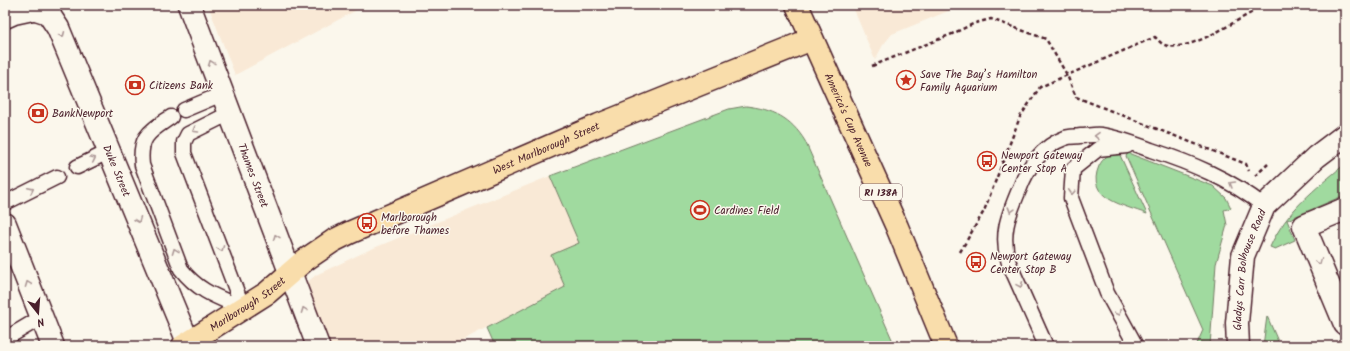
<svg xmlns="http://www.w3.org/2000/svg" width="1350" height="351" font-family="Kalam,sans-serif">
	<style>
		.built { fill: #f9e9d6 }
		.green { fill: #a0da9f; stroke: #757c65 }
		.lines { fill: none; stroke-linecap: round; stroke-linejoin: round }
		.service-casing { stroke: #4a1f2b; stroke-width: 17 }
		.minor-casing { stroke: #4a1f2b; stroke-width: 25 }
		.tertiary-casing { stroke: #4a1f2b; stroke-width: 25 }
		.secondary-casing { stroke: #4a1f2b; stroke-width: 25 }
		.primary-casing { stroke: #4a1f2b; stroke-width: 25 }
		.path { stroke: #4a1f2b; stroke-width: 2.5; stroke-dasharray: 4 3; stroke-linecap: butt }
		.service { stroke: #fbf7ec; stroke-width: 14 }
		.minor { stroke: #fbf7ec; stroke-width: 22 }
		.tertiary { stroke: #fbf7ec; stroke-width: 22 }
		.secondary { stroke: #fbf7ec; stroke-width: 22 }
		.primary { stroke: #f9ddab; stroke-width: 22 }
		.oneway { stroke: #ab9695 }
		.labels { text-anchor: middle; stroke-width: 3; stroke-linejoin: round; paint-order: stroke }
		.shield { fill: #fbf7ec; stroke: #7f6065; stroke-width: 1 }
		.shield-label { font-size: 10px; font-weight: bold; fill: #4a1f2b }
		.poi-label { font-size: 11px; fill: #4a1f2b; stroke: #fbf7ec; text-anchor: start }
		.street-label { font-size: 11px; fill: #4a1f2b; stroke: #fbf7ec }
	</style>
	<rect width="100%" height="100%" fill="#fbf7ec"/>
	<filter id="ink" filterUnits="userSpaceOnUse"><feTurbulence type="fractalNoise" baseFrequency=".025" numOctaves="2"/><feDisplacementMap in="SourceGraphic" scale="8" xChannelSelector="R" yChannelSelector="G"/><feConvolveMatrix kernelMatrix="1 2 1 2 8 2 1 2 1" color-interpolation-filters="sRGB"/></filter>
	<g filter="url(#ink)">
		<path class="built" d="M208,5H366L235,75Z
			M852,5H963L892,34L883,45L875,60Z
			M550,176L579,243L565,287L451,346H331L305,284L316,275L369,250Z"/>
		<path class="green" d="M746,106C773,109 791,118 805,141L895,346H495L487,328L565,287L551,255L579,243L550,176L729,109Z
			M1119,153L1147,214C1124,205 1085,199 1099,166C1103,158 1109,153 1119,153Z
			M1128,153L1213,186L1226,198L1231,208L1224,210L1227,225L1216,264L1210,346H1196L1203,330L1126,156Z
			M1345,164V195L1287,220L1295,240L1275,249L1270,247C1286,211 1315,189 1345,164Z
			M1267,316L1280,346H1263Z"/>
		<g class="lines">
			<g class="service-casing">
				<path id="service" d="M184,110L222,94
					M171,117C149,132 139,136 142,165L181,269C199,292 217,297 243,308L184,153V142L188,134L230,113
					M1127,146L1098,149L1073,169L1071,198L1107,293L1136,346
					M77,167L110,151
					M5,203L57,177
					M5,339L42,317
					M1046,346L1009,263C1000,235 1008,216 1019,190C1027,168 1042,146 1065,138C1070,136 1076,137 1080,136C1087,136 1095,134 1101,135C1118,138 1135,144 1151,150C1191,163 1230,179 1264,206"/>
			</g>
			<g class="minor-casing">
				<g id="minor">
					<path id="s1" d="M36,9L48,13L58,28L188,342"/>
					<path d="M1345,209L1304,226L1345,324"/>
					<path d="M5,224L53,346"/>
				</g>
			</g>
			<g class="tertiary-casing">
				<g id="tertiary">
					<path id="s2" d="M1238,346L1237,323L1243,256L1264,206L1316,157L1345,135"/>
				</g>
			</g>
			<g class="secondary-casing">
				<g id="secondary">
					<path id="s3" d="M189,5L318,346"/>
					<path d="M5,17L14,13L51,5"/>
				</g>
			</g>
			<g class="primary-casing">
				<g id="primary">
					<path id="s4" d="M797,5L897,227L946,346"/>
					<path id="s5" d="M183,346L267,293L305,260L333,241L349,233L599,125L812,39"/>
				</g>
			</g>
			<path class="path" d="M872,66L952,34L975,23L991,19L1046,39L1067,75L1076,97L1246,164L1249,171
				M1255,176L1268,164
				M960,252L984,211L1020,117L1040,87L1155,37C1159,41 1162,45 1168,46C1192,50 1230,24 1251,13L1248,5"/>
			<use href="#service" class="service"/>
			<use href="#minor" class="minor"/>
			<use href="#tertiary" class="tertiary"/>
			<use href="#secondary" class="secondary"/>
			<use href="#primary" class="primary"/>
		</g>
		<defs><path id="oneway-chevron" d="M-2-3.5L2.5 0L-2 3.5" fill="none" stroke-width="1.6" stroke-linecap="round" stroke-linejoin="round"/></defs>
		<g class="oneway">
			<use href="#oneway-chevron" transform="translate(62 35) rotate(67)"/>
			<use href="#oneway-chevron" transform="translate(211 63) rotate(-111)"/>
			<use href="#oneway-chevron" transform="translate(195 130) rotate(149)"/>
			<use href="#oneway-chevron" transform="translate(1097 136) rotate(-179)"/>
			<use href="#oneway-chevron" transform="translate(93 159) rotate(-26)"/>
			<use href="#oneway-chevron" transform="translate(1232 184) rotate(-149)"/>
			<use href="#oneway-chevron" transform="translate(31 190) rotate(-26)"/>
			<use href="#oneway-chevron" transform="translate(1072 192) rotate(93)"/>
			<use href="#oneway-chevron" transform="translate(1011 210) rotate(107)"/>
			<use href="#oneway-chevron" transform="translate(138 220) rotate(68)"/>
			<use href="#oneway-chevron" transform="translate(276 237) rotate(-111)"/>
			<use href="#oneway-chevron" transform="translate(221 249) rotate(69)"/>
			<use href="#oneway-chevron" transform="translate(175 251) rotate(-111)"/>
			<use href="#oneway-chevron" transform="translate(1319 262) rotate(67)"/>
			<use href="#oneway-chevron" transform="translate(28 284) rotate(-111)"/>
			<use href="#oneway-chevron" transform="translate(1020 285) rotate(66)"/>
			<use href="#oneway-chevron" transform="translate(304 310) rotate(-111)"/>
			<use href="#oneway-chevron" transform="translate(1118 313) rotate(62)"/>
		</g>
	</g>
	<defs>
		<g id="sight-ring" transform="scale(1)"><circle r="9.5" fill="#fbf7ec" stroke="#c8321e" stroke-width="1.5"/><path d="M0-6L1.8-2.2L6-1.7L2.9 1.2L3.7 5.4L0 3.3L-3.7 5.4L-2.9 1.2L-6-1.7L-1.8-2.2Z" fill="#c8321e"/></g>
		<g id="bank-ring" transform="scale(1)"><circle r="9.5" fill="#fbf7ec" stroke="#c8321e" stroke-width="1.5"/><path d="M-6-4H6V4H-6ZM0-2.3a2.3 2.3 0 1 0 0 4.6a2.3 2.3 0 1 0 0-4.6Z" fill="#c8321e"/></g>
		<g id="bus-ring" transform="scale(1)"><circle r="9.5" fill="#fbf7ec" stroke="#c8321e" stroke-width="1.5"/><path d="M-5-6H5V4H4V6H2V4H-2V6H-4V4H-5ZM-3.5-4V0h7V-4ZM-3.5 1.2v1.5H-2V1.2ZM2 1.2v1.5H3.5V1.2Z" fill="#c8321e"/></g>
		<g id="stadium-ring" transform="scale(1)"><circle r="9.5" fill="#fbf7ec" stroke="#c8321e" stroke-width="1.5"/><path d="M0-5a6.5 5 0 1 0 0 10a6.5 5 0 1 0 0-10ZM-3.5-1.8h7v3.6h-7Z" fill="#c8321e"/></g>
	</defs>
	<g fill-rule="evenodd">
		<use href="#sight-ring" x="906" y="80"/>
		<use href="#bank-ring" x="135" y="85"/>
		<use href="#bank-ring" x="38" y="113"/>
		<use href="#bus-ring" x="987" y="161"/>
		<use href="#stadium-ring" x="700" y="210"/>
		<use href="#bus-ring" x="367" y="223"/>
		<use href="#bus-ring" x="976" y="262"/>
	</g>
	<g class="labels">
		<rect class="shield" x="860" y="184" width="42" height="16" rx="3"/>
		<g class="shield-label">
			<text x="881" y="196">RI 138A</text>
		</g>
		<g class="poi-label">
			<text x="920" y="78">Save The Bay’s Hamilton<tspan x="920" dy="13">Family Aquarium</tspan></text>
			<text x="149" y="89">Citizens Bank</text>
			<text x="52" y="117">BankNewport</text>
			<text x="1001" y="159">Newport Gateway<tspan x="1001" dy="13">Center Stop A</tspan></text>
			<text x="714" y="214">Cardines Field</text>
			<text x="381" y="221">Marlborough<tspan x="381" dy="13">before Thames</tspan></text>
			<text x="990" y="260">Newport Gateway<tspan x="990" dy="13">Center Stop B</tspan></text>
		</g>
		<g class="street-label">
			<text dy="4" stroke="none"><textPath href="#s4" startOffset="126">America's Cup Avenue</textPath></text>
			<text dy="4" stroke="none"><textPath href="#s5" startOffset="416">West Marlborough Street</textPath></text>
			<text dy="4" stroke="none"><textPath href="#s1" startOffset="185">Duke Street</textPath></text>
			<text dy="4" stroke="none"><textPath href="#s3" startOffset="182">Thames Street</textPath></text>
			<text dy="4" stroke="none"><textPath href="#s2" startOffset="78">Gladys Carr Bolhouse Road</textPath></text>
			<text dy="4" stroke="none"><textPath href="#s5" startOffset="77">Marlborough Street</textPath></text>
		</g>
	</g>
	<rect width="1350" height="351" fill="none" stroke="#fbf7ec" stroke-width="20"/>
	<rect x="10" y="10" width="1330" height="331" fill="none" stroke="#4a1f2b" stroke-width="1.5" filter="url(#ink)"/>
	<g transform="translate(38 313) rotate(163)" stroke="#fbf7ec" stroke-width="3" paint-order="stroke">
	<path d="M0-3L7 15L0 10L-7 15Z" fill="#4a1f2b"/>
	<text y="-6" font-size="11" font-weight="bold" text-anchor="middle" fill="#4a1f2b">N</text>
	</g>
</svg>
